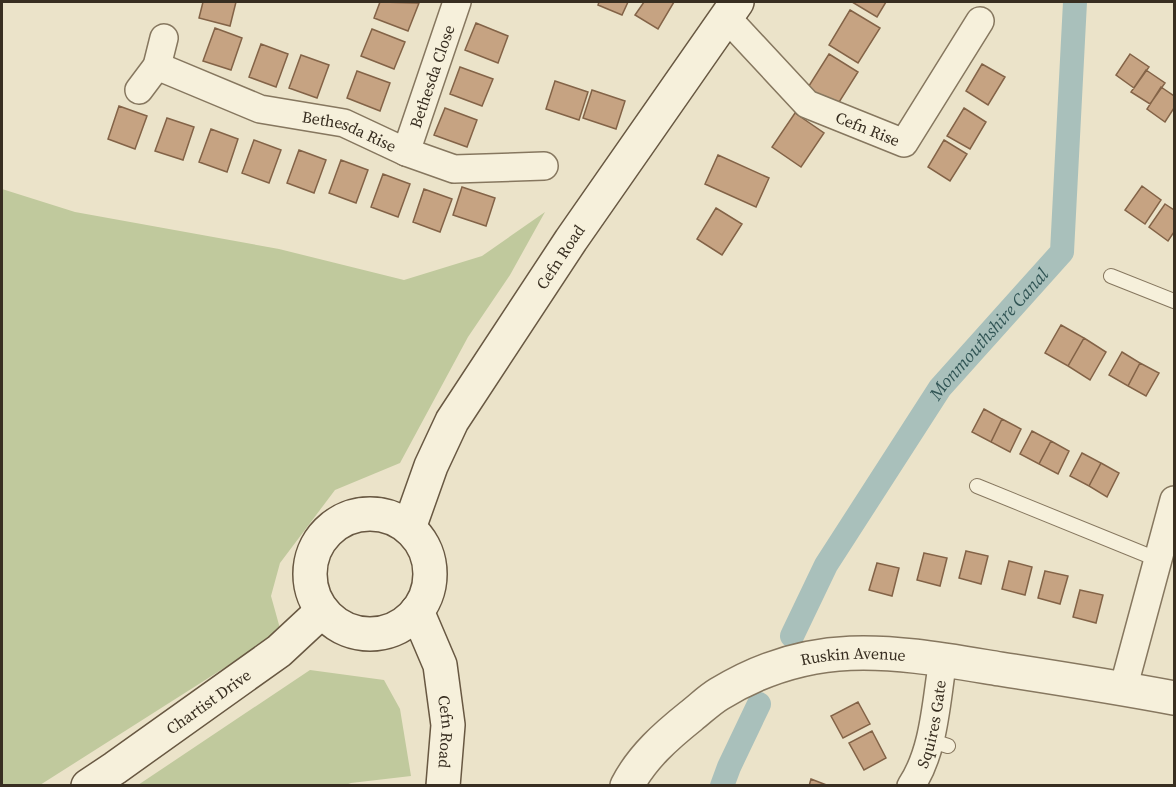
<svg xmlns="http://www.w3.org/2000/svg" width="1176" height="787" font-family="'Source Serif 4',serif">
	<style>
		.green { fill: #c0c99d }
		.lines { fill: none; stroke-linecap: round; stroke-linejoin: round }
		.canal { stroke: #a9c0bb; stroke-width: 24 }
		.building { fill: #c6a382; stroke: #836347; stroke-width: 1.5 }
		.service-casing { stroke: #86775f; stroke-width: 16 }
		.minor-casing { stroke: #86775f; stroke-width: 30 }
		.tertiary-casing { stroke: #86775f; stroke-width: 36 }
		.secondary-casing { stroke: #685842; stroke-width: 36 }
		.service { stroke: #f6f0db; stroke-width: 14 }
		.minor { stroke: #f6f0db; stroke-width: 27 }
		.tertiary { stroke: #f6f0db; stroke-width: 33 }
		.secondary { stroke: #f6f0db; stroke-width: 33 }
		.labels { text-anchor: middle; stroke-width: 4.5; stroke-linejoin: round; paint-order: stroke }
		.street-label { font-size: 16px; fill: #382e21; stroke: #f3edd8 }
		.water-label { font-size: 18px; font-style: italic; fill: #325656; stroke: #f3edd8 }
	</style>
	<rect width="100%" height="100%" fill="#ebe3c9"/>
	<path class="green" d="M2,189L75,212L279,249L404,280L482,256L545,212L510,275L468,337L400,463L335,490L280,563L271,596L281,632L40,785H2Z
		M310,670L384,680L400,709L411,776L351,783L343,786L138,785Z"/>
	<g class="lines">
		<g class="canal">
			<path id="s1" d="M792,636L826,565L940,388L1062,252L1075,2"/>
			<path d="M722,786L729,767L759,704"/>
		</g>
	</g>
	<path class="building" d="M203,2H236L230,26L199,18Z
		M380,2L419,3L408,31L374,18Z
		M599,2H628L622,15L598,5Z
		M644,2H674L658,29L635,15Z
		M852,2H886L877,17Z
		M850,10L880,28L858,63L829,45Z
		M476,23L508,36L498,63L465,50Z
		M215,28L242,38L231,70L203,61Z
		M372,29L405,42L394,69L361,56Z
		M261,44L288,54L276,87L249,77Z
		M829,54L858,72L836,107L807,89Z
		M1130,54L1149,67L1134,88L1116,75Z
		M301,55L329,65L317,98L289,88Z
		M982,64L1005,77L988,105L966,91Z
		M460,67L493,79L482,106L450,94Z
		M1146,70L1165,83L1150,104L1131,92Z
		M357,71L390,83L380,111L347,98Z
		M555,81L588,92L579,120L546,109Z
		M1161,87L1174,96V108L1165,122L1147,109Z
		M592,90L625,101L616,129L583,118Z
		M119,106L147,116L135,149L108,139Z
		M445,108L477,120L467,147L434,135Z
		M964,108L986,122L970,149L947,136Z
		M795,113L824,133L801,167L772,147Z
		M167,118L194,127L183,160L155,151Z
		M211,129L238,139L227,172L199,162Z
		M254,140L281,150L269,183L242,173Z
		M944,140L967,154L950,181L928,167Z
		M299,150L326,160L314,193L287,183Z
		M718,155L769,178L756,207L705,184Z
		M341,160L368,170L356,203L329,193Z
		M383,174L410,184L398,217L371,207Z
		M1142,186L1161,200L1145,224L1125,210Z
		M462,187L495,198L486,226L453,215Z
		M424,189L452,199L440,232L413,222Z
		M1165,204L1174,210V232L1168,241L1149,227Z
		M716,208L742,224L722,255L697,239Z
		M1061,325L1084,338L1068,366L1045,353Z
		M1084,338L1106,352L1090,380L1068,366Z
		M1122,352L1140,363L1128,386L1109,375Z
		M1140,363L1159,373L1146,396L1128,386Z
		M984,409L1002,419L991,442L972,432Z
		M1002,419L1021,429L1010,452L991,442Z
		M1032,431L1051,441L1039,464L1020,454Z
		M1051,441L1069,451L1058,474L1039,464Z
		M1082,453L1101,463L1089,486L1070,476Z
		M1101,463L1119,473L1107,497L1089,486Z
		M966,551L988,556L981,584L959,578Z
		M924,553L947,558L940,586L917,580Z
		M1009,561L1032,567L1025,595L1002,589Z
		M877,563L899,568L892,596L869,590Z
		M1045,571L1068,576L1060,604L1038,598Z
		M1080,590L1103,595L1096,623L1073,617Z
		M858,702L870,724L843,738L831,716Z
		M872,731L886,758L864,770L849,743Z
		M811,779L829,786H809Z"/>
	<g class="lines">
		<g class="service-casing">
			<path id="service" d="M1111,276L1174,301
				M977,486L1159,560
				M929,740L948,746"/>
		</g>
		<g class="minor-casing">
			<g id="minor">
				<path id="s2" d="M727,18L807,104L904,143L980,21"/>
				<path id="s3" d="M157,66L260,109L344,123L406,152L454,169L544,166"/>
				<path d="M139,90L157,66L164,38"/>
				<path id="s4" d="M406,152L457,2"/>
				<path d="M1123,689L1174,500"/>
				<path id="s5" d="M911,786C935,750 936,700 943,660"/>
			</g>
		</g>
		<g class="tertiary-casing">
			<g id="tertiary">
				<path id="s6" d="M627,786C642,757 666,736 691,716C700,709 709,700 719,694C815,635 896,652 1000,669C1058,678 1116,687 1174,698"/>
			</g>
		</g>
		<g class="secondary-casing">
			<g id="secondary">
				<circle cx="370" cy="574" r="60"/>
				<path id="s7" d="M409,528L431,466L452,421L571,240L737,2"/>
				<path id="s8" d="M417,611L440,665L448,725L443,786"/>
				<path id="s9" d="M88,786L115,768L279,651L322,611"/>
			</g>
		</g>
		<use href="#service" class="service"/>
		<use href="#minor" class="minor"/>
		<use href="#tertiary" class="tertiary"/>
		<use href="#secondary" class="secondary"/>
	</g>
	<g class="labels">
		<g class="street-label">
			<text dy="6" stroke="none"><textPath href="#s4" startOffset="80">Bethesda Close</textPath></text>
			<text dy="6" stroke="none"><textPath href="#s2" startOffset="183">Cefn Rise</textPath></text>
			<text dy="6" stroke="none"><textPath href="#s3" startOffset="204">Bethesda Rise</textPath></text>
			<text dy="6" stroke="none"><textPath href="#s7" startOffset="312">Cefn Road</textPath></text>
			<text dy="6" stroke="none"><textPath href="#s6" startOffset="273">Ruskin Avenue</textPath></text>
			<text dy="6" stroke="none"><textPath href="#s9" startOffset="147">Chartist Drive</textPath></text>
			<text dy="6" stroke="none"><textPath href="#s5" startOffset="66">Squires Gate</textPath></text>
			<text dy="6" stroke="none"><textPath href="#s8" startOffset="126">Cefn Road</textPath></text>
		</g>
		<g class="water-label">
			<text dy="6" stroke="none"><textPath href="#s1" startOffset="362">Monmouthshire Canal</textPath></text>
		</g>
	</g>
	<rect width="1176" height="787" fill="none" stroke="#382e21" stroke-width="6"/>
</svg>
